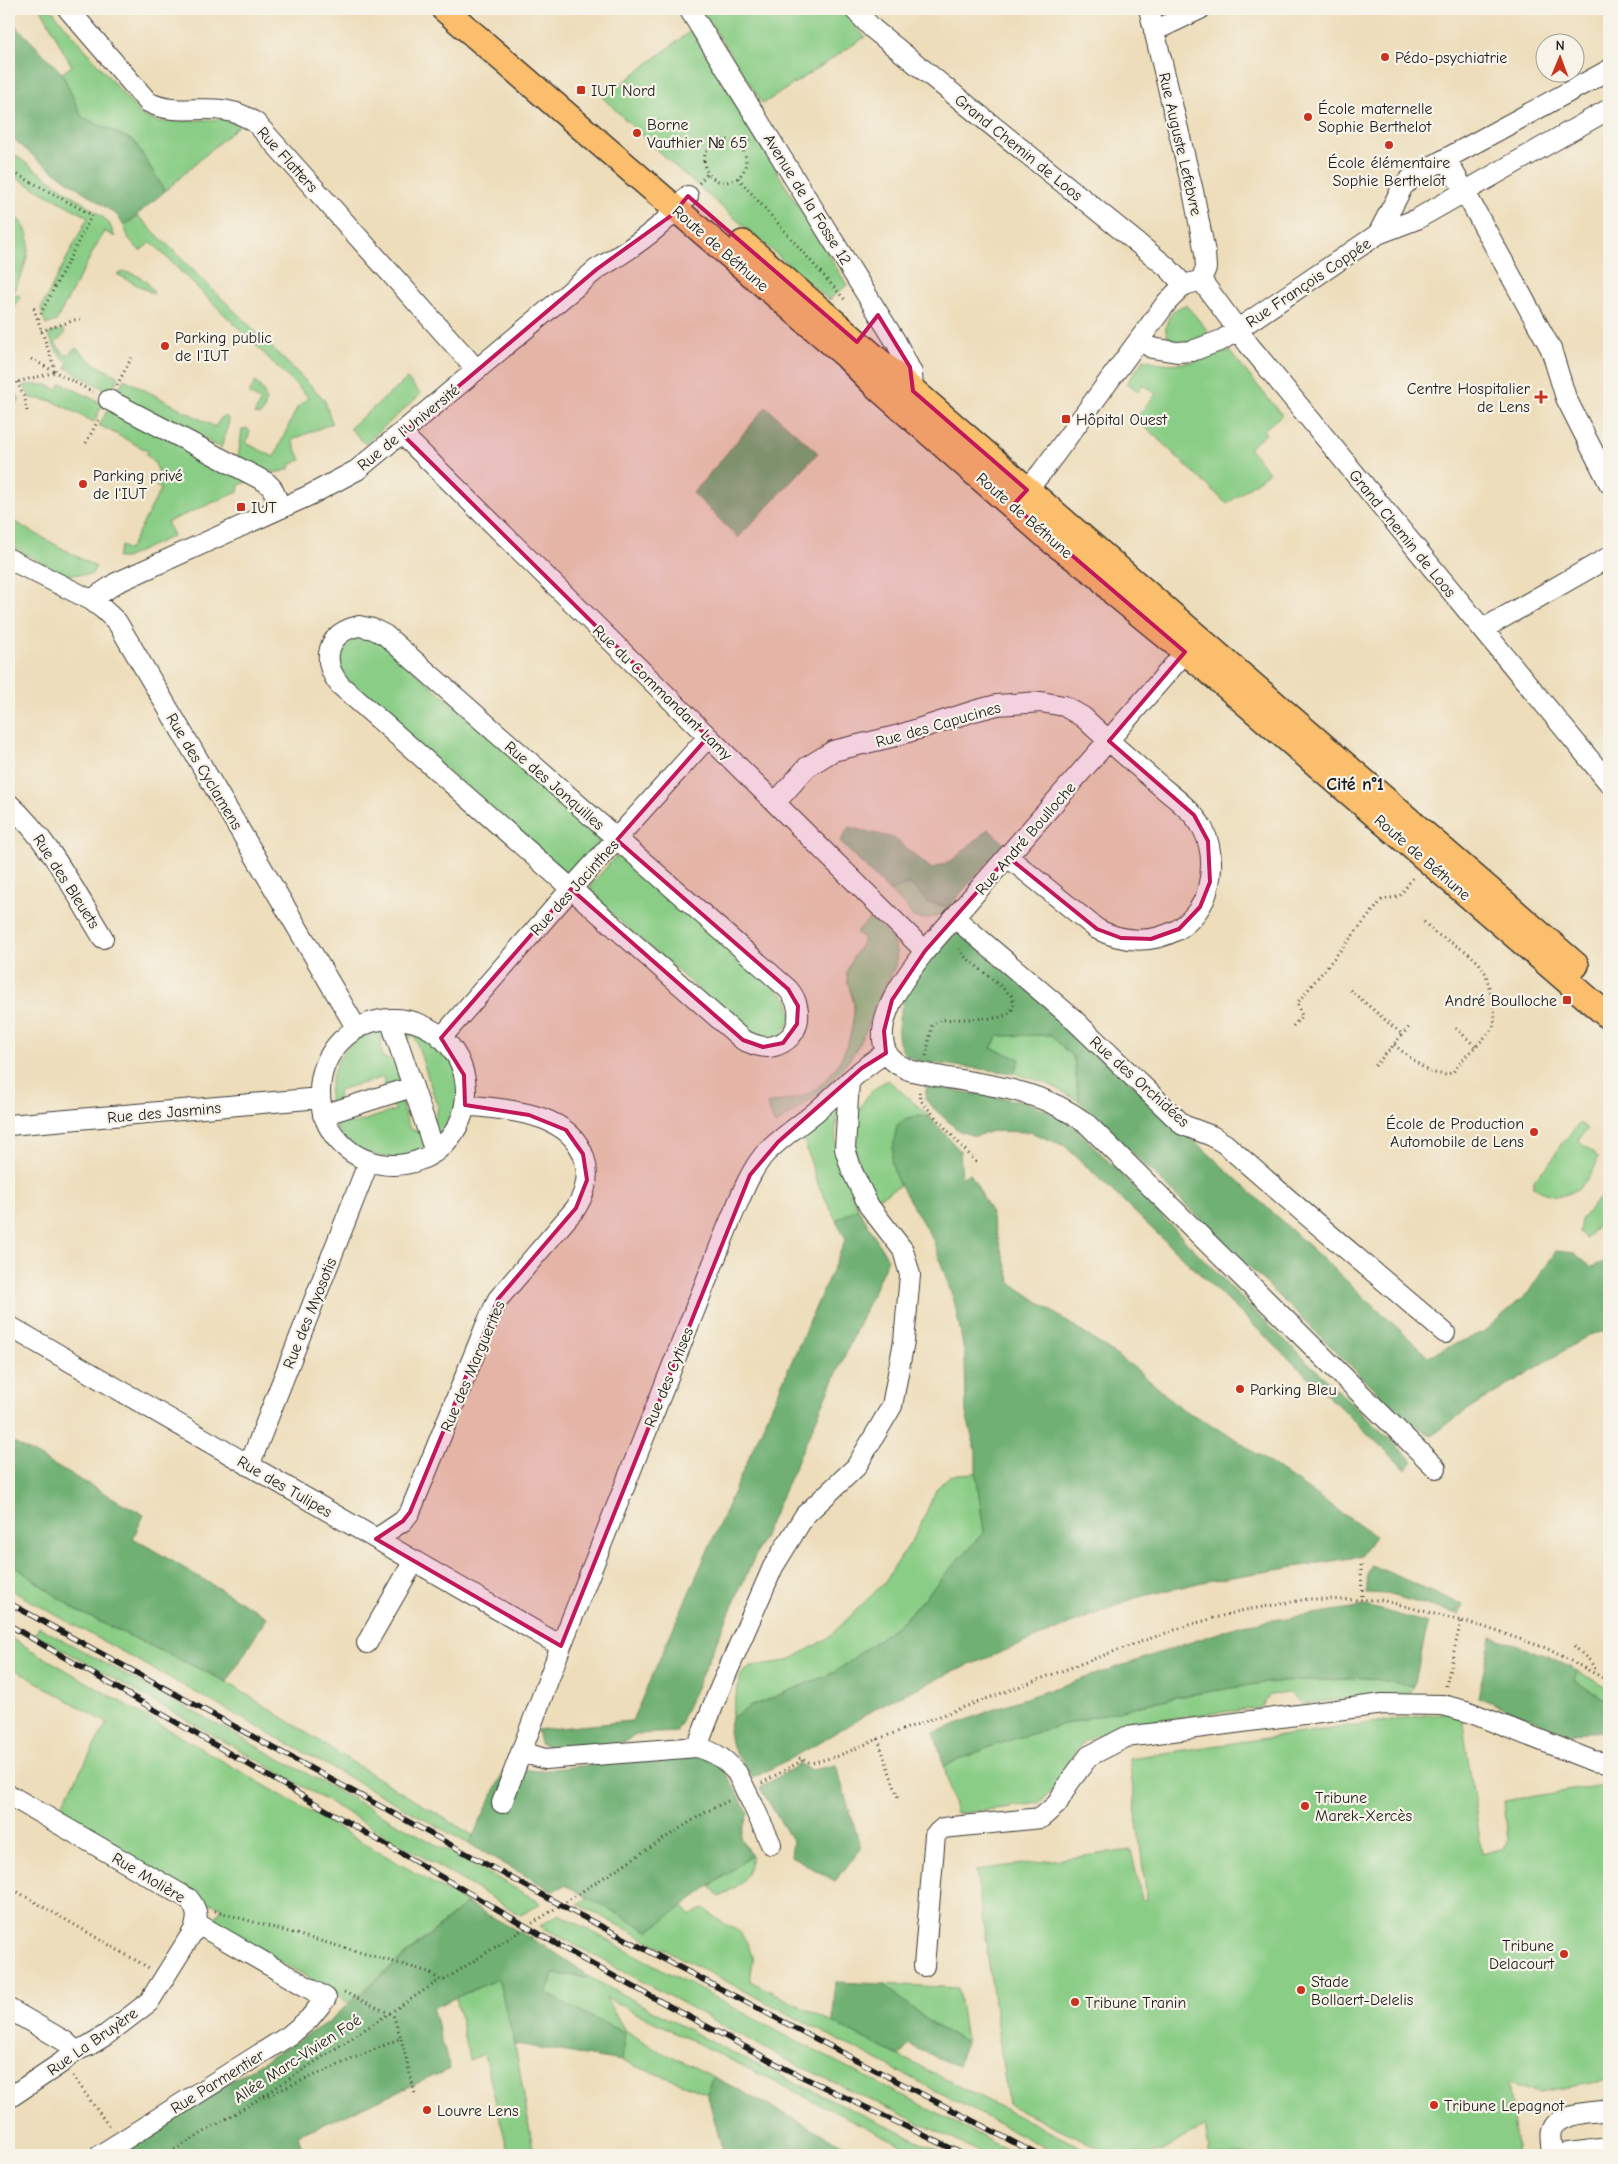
<svg xmlns="http://www.w3.org/2000/svg" width="1618" height="2164" font-family="'Comic Neue',sans-serif">
	<style>
		.green { fill: #8acd86; stroke: #537451 }
		.forest { fill: #6fb073; stroke: #466648 }
		.lines { fill: none; stroke-linecap: round; stroke-linejoin: round }
		.minor-casing { stroke: #3b3934; stroke-width: 22 }
		.major-casing { stroke: #3b3934; stroke-width: 28 }
		.path { stroke: #3b3934; stroke-width: 3; stroke-dasharray: 1 4; stroke-linecap: butt }
		.minor { stroke: #fff; stroke-width: 20 }
		.major { stroke: #fabe6d; stroke-width: 25 }
		.rail-casing { stroke: #1c1c1c; stroke-width: 5.5 }
		.rail { stroke: #f7f3e8; stroke-width: 4; stroke-dasharray: 11; stroke-linecap: butt }
		.minor-bridge-casing { stroke: #3b3934; stroke-width: 22; stroke-linecap: butt }
		.minor-bridge { stroke: #fff; stroke-width: 20 }
		.marked { fill: #c2185b; fill-opacity: 0.2; stroke: #c2185b; stroke-width: 4; stroke-linejoin: round }
		.poi-dot { fill: #c8321e; stroke: #f7f3e8; stroke-width: 2 }
		.labels { text-anchor: middle; stroke-width: 4.5; stroke-linejoin: round; paint-order: stroke }
		.poi-label { font-size: 16px; fill: #1c1c1c; stroke: #f7f3e8; text-anchor: start }
		.street-label { font-size: 16px; fill: #1c1c1c; stroke: #f7f3e8 }
		.neighbourhood-label { font-size: 18px; font-weight: bold; fill: #1c1c1c; stroke: #f7f3e8 }
	</style>
	<rect width="100%" height="100%" fill="#f7f3e8"/>
	<filter id="ink" filterUnits="userSpaceOnUse"><feTurbulence type="fractalNoise" baseFrequency=".02" numOctaves="2"/><feDisplacementMap in="SourceGraphic" scale="10" xChannelSelector="R" yChannelSelector="G"/><feConvolveMatrix kernelMatrix="1 2 1 2 8 2 1 2 1" color-interpolation-filters="sRGB"/></filter>
	<filter id="wash" filterUnits="userSpaceOnUse"><feTurbulence type="fractalNoise" baseFrequency=".0096" numOctaves="4" result="noise"/><feDisplacementMap in="SourceGraphic" scale="20" xChannelSelector="R" yChannelSelector="G"/><feGaussianBlur stdDeviation="1.12" result="paint"/><feColorMatrix in="noise" values="0 0 0 0 0 0 0 0 0 0 0 0 0 0 0 0 0 1.4 0 .05"/><feComposite in="paint" operator="in"/></filter>
	<g filter="url(#wash)">
		<rect width="100%" height="100%" fill="#edddba"/>
		<path class="green" d="M41,9H51L141,115L158,122L223,119L240,124L165,191L134,141L82,117L62,73L72,66C60,48 53,28 41,9Z
			M701,9H841L865,37L763,104Z
			M692,30L737,107L847,285L829,300L662,155L603,98Z
			M9,151L100,215L109,223L115,237L104,231L56,321L46,325L41,308L88,217L9,174Z
			M9,213C43,231 25,267 13,293L21,297L13,310L9,311Z
			M138,216L324,399L332,423L292,440L301,460L291,464L289,469C267,478 258,467 238,458L242,430L247,428L250,432L246,443L274,457L297,408L308,397L151,242L140,251L129,239L124,226Z
			M124,272C139,274 148,280 154,294L117,274Z
			M1186,305L1208,331C1200,343 1185,344 1172,341C1158,330 1170,308 1186,305Z
			M63,329L65,334L55,343L66,356L76,348L96,365L119,377L110,392L66,368L68,363L58,353L48,334Z
			M1229,351L1282,415L1263,430L1266,434L1249,448L1269,472L1227,504L1152,433L1134,420L1156,394L1143,384L1138,391L1127,383L1144,359C1174,369 1200,361 1229,351Z
			M124,379L215,427L221,418L226,416L229,421L221,448L116,395Z
			M407,379L421,394L365,444L350,428Z
			M255,382C266,390 270,405 260,415L254,414L261,401L249,394Z
			M61,383L103,404L94,422L53,401L30,398L24,385H48L57,390Z
			M13,387L20,400L10,409L9,388Z
			M109,408L250,481L239,485L238,492L167,522L173,536L125,558H117L121,546L129,550L161,489L156,486C161,474 157,462 146,455L148,451L99,425Z
			M9,519L96,567L91,575L63,574L9,545Z
			M362,634L376,637L597,831L599,845L575,873H564L343,680L337,652L343,642Z
			M626,856L788,999L792,1019L781,1036L756,1039L591,896V885L615,857Z
			M911,884L927,902L949,907L941,916L922,919L913,917L907,907L889,891Z
			M871,918C881,928 894,937 896,951C899,967 889,975 883,989C875,1008 868,1028 858,1046C839,1079 806,1105 775,1125L767,1104C780,1101 795,1100 807,1094C838,1077 854,1040 854,1006C853,996 846,982 847,973C847,965 860,946 864,939L856,932Z
			M399,1027C437,1029 468,1068 458,1106C455,1117 448,1127 441,1137L431,1130L438,1108L414,1034L404,1043Z
			M376,1029H383L392,1041L381,1037L382,1057L400,1064L403,1081L383,1090L384,1077L339,1090L337,1106L329,1103C330,1066 341,1044 376,1029Z
			M1051,1034L1074,1059L1079,1101L1047,1083L1014,1073L1020,1059L991,1048L998,1036Z
			M888,1080L930,1117L918,1116L905,1119L898,1183L900,1186L876,1199C871,1189 864,1178 860,1167C848,1133 854,1097 888,1080Z
			M406,1094L415,1107L401,1104L410,1129L423,1133L424,1149C398,1169 343,1153 334,1121L342,1115L353,1124L396,1110L387,1100Z
			M835,1110L838,1112C830,1150 843,1174 858,1208L836,1220L816,1180L803,1137Z
			M1580,1123L1587,1129L1578,1140L1598,1157C1597,1164 1594,1169 1590,1175C1576,1197 1554,1202 1533,1186V1180L1551,1162L1561,1144Z
			M1598,1199L1609,1208V1212L1586,1239L1579,1232L1581,1220Z
			M976,1473L984,1532L903,1621L835,1672L750,1707L731,1718L741,1675L751,1666L788,1661L828,1638L883,1584L917,1533L937,1488L947,1478L957,1474Z
			M9,1564L16,1567L77,1611L227,1682L379,1779L474,1836L469,1844L9,1589Z
			M39,1627L506,1883L541,1903L521,1915L261,1762L35,1634Z
			M9,1637L467,1903L348,2003L335,1993L213,1923L222,1907L200,1900L55,1817L107,1723L9,1666Z
			M1577,1671L1609,1689V1703L1574,1680Z
			M1368,1678L1414,1686L1410,1693L1384,1694L1302,1704L1290,1693L1270,1695L1261,1708C1223,1713 1107,1721 1082,1744C1064,1762 1058,1787 1040,1803L956,1814L944,1766L997,1744L1061,1725L1175,1697L1263,1683Z
			M1461,1710L1482,1854L1504,1848L1508,1841L1504,1801L1609,1784V2080L1539,2092L1508,2084L1518,2155H1210L1205,2126L1160,2152L1141,2155H1114L1008,2104L976,1870L1131,1850L1142,1900H1147L1129,1758Z
			M752,1855C749,1881 739,1885 719,1897L711,1886Z
			M588,1897L649,1931L683,1905L690,1916L703,1908L720,1921L740,1932L748,1944L753,1961L750,1981L1096,2155H1059L1011,2130L578,1904Z
			M559,1914L792,2039L1018,2155H986L783,2058L540,1926Z
			M553,1974L589,1977L729,2051L948,2155H922L606,1998L624,2029L647,2044L714,2077L707,2093L622,2061L624,2033L570,2007L547,1993Z
			M498,1979L515,2044L534,2155H509L484,2054L469,2060L456,1997Z
			M883,1984L958,1988L966,2042L933,2025Z"/>
		<path class="forest" d="M9,19L62,73L82,117L134,141L165,191L124,226L117,215L38,160L9,135Z
			M766,407L818,453L738,538L693,493Z
			M849,827L894,838L932,869L954,859L988,829L1004,843L949,907L927,902L911,884L889,891L840,842Z
			M957,931L1068,1024L1428,1356L1483,1332L1528,1293L1556,1251L1574,1253L1591,1267L1609,1260V1330L1589,1335L1458,1416L1432,1436L1401,1415L1079,1101L1074,1059L1051,1035L998,1036L991,1048L1020,1059L1014,1073L917,1061C914,1059 909,1057 906,1055C888,1036 904,993 917,974C928,959 944,945 957,931Z
			M927,1086L1026,1102L1053,1113L1078,1130L1257,1314L1413,1461L1406,1470L1065,1146L1030,1132L993,1131L975,1136L959,1131L930,1105L925,1098Z
			M918,1116L930,1117L960,1151L962,1178L970,1173L989,1208L1011,1283L1136,1369L1182,1409L1225,1432L1375,1536L1361,1555L1351,1558L1207,1581L1135,1598L950,1673L887,1702L808,1749L753,1778C739,1756 724,1745 731,1718L750,1707L835,1672L903,1621L984,1532L976,1473V1452L966,1413L965,1356L955,1304L933,1240L896,1178L891,1161L897,1125L905,1119Z
			M858,1208L888,1259L676,1732L638,1734L618,1745L552,1748L540,1743L537,1730L632,1721L846,1239L836,1220Z
			M14,1443L144,1515L133,1538L267,1617L227,1682L77,1611L16,1567L9,1564V1451Z
			M1372,1565L1463,1605L1459,1614L1386,1594L1367,1593V1574Z
			M1365,1606L1428,1623L1414,1686L1368,1678L1263,1683L1175,1697L1061,1725L997,1744L944,1766L934,1733L1002,1706L1242,1625Z
			M1491,1637L1548,1656L1577,1671L1574,1680L1609,1703V1731L1564,1733L1478,1697Z
			M677,1754L702,1756L722,1766L748,1813L740,1838L752,1855L649,1931L565,1885L553,1891L469,1844L506,1767L538,1771Z
			M800,1764L812,1770L836,1765L861,1849L835,1881L791,1856L793,1842L760,1788Z
			M467,1903C505,1925 556,1949 589,1977L553,1974L547,1993L570,2007L625,2033L622,2061L515,2044L498,1979L432,2008L450,2069L298,2135L304,2155H110L328,2022Z
			M835,1982L883,1984L933,2025L966,2042L957,2066L909,2045L899,2056L833,2023Z
			M714,2077L863,2155H792L788,2153L778,2155H724L707,2093Z"/>
	</g>
	<g filter="url(#ink)">
		<g class="lines">
			<g class="minor-casing">
				<path id="minor" d="M68,9L148,102C182,120 218,96 256,123L477,370
					M689,9L896,342L912,373L913,391L908,398
					M854,9L873,29L1167,267L1184,285
					M1149,9L1193,191L1205,253L1206,268L1201,280
					M1154,31L1200,9
					M1446,159L1465,192L1551,349L1566,398L1609,483
					M1378,234L1403,186L1414,176L1609,70
					M1201,280L1249,345L1609,783
					M1140,340L1152,348L1177,352L1192,351L1222,340L1378,234L1417,219L1609,109
					M109,400L266,482L272,488L281,508
					M402,434L925,951
					M1018,500L1041,473L1167,302L1184,285L1195,282
					M9,559L91,600L103,609L117,622L357,1029
					M91,600L116,583L310,495L357,470L597,269C630,250 664,227 688,196
					M359,626L373,629L385,635L788,989C805,1008 801,1039 774,1046C763,1049 752,1044 743,1040L340,685C320,661 327,632 359,626Z
					M1483,629L1609,557
					M1195,641L925,951C907,974 872,1020 886,1051C890,1061 900,1066 909,1070C972,1086 1030,1082 1086,1123L1436,1468
					M776,802L807,767L833,751L896,736L974,711L997,705L1041,702L1064,706L1083,717C1107,740 1132,761 1157,783C1173,797 1193,810 1203,829C1212,847 1213,868 1208,888C1205,904 1191,922 1177,930C1151,944 1122,942 1097,929L1008,857
					M9,804C49,840 75,892 103,938
					M955,918L1070,1016L1183,1125L1212,1136L1225,1144C1297,1208 1372,1270 1445,1333
					M390,1019L435,1152
					M320 1092a73 73 0 1 1 146 0a73 73 0 1 1-146 0Z
					M441,1038L571,889L708,737
					M323,1115L412,1087
					M9,1125L320,1098
					M9,1326L561,1646
					M249,1466L369,1161
					M376,1539L403,1521L410,1512L487,1323L498,1299L576,1208C586,1192 590,1175 584,1157C569,1111 505,1110 465,1105
					M367,1643L414,1561
					M697,1747L718,1693L773,1567L805,1515L856,1467L892,1406L904,1341L910,1275L903,1250L869,1206L852,1171L845,1149L849,1081
					M522,1752L545,1759L697,1747C715,1752 725,1759 737,1773
					M9,1795L189,1899C197,1909 199,1917 194,1930L149,2002L106,2035L88,2046L75,2051L61,2063L9,2098
					M502,1803L561,1646L730,1221C740,1199 748,1175 763,1156C779,1138 801,1125 819,1109C841,1090 860,1068 886,1053
					M753,1805L771,1844
					M924,1966L935,1835L943,1828L1041,1818L1057,1804L1068,1784L1089,1756L1126,1737L1383,1704L1442,1705L1469,1712L1593,1761L1609,1763
					M9,2009L66,2042L75,2051
					M100,2155L290,2035L309,2019L326,1998L196,1923
					M1553,2155C1553,2148 1550,2138 1552,2131C1558,2111 1592,2113 1609,2110
					M1553,2155L1609,2148"/>
			</g>
			<g class="major-casing">
				<path id="major" d="M444,9L844,354L877,387L1053,542L1100,577L1114,593L1211,673L1609,1017
					M743,243L1576,965"/>
			</g>
			<path class="path" d="M704 161a21 21 0 1 1 42 0a21 21 0 1 1-42 0Z
				M740,147L750,140
				M9,170L92,215L38,319
				M738,178L846,301
				M699,183L707,174
				M41,331L75,320H84
				M31,359L93,392
				M17,382L25,399L27,411
				M9,384L56,372L34,309L31,308
				M117,385L132,357
				M86,443L100,417
				M1350,990L1403,1035
				M1293,1026L1302,1016L1297,1003L1382,900L1400,896L1414,876
				M1456,1028L1476,1047
				M1394,1045L1429,1072L1446,1075L1453,1072L1466,1056L1490,1032L1494,1025L1495,1014L1486,974L1479,963L1467,952L1435,933L1421,919
				M926,1056L932,1026L938,1020L996,1018C1008,1016 1019,1009 1011,995L963,955L960,949
				M1375,1066L1409,1027
				M919,1092L921,1101L976,1162
				M1361,1565L1362,1598
				M1574,1646L1590,1661L1597,1672
				M1446,1686L1461,1621
				M878,1739L898,1797
				M799,1758L811,1763L838,1756L878,1739L1137,1643L1189,1625L1240,1611L1308,1599L1381,1600L1481,1626L1546,1648L1609,1681
				M762,1783L803,1760
				M9,1887L149,1968
				M215,1911L429,1972L440,1980H444L704,1813L730,1800
				M344,1992L393,2015L401,2038
				M73,2076L110,2128
				M264,2097L401,2038L415,2094
				M166,2155L257,2100L440,1980"/>
			<use href="#minor" class="minor"/>
			<use href="#major" class="major"/>
			<g class="rail-casing">
				<path id="rail" d="M9,1603L568,1909L1038,2155
					M9,1625L584,1960L784,2068L965,2155"/>
			</g>
			<use href="#rail" class="rail"/>
			<g class="minor-bridge-casing">
				<path id="minor-bridge" d="M737,1773L753,1805"/>
			</g>
			<use href="#minor-bridge" class="minor-bridge"/>
		</g>
	</g>
	<path class="marked" d="M688,196L857,342L878,315L910,367L913,391L1027,490L1013,505L1185,652L1109,741L1194,815L1208,841L1210,882L1200,907L1179,929L1151,939L1121,938L1097,929L1008,857L925,951L892,1000L884,1031L886,1053L862,1068L778,1142L750,1175L561,1646L376,1539L403,1521L410,1512L498,1299L576,1208L587,1180L583,1154L566,1130L529,1115L465,1105L464,1075L441,1038L571,889L743,1040L763,1047L783,1043L797,1024L798,1006L788,989L617,840L708,737L402,434L597,269L672,215Z"/>
	<g class="poi-dot">
		<circle cx="1385" cy="57" r="5"/>
		<rect x="576" y="85" width="10" height="10" rx="2.5"/>
		<circle cx="1308" cy="117" r="5"/>
		<circle cx="637" cy="133" r="5"/>
		<circle cx="1389" cy="145" r="5"/>
		<circle cx="165" cy="346" r="5"/>
		<path d="M1538.5 389.5h5v5h5v5h-5v5h-5v-5h-5v-5h5z"/>
		<rect x="1061" y="414" width="10" height="10" rx="2.5"/>
		<circle cx="83" cy="484" r="5"/>
		<rect x="236" y="502" width="10" height="10" rx="2.5"/>
		<rect x="1562" y="995" width="10" height="10" rx="2.5"/>
		<circle cx="1534" cy="1132" r="5"/>
		<circle cx="1240" cy="1389" r="5"/>
		<circle cx="1305" cy="1806" r="5"/>
		<circle cx="1564" cy="1954" r="5"/>
		<circle cx="1301" cy="1990" r="5"/>
		<circle cx="1075" cy="2002" r="5"/>
		<circle cx="1434" cy="2105" r="5"/>
		<circle cx="427" cy="2110" r="5"/>
	</g>
	<g class="labels">
		<g class="poi-label">
			<text x="1395" y="63">Pédo-psychiatrie</text>
			<text x="591" y="96">IUT Nord</text>
			<text x="1318" y="114">École maternelle<tspan x="1318" dy="18">Sophie Berthelot</tspan></text>
			<text x="647" y="130">Borne<tspan x="647" dy="18">Vauthier № 65</tspan></text>
			<text x="1389" y="168" text-anchor="middle">École élémentaire<tspan x="1389" dy="18">Sophie Berthelot</tspan></text>
			<text x="175" y="343">Parking public<tspan x="175" dy="18">de l'IUT</tspan></text>
			<text x="1530" y="394" text-anchor="end">Centre Hospitalier<tspan x="1530" dy="18">de Lens</tspan></text>
			<text x="1076" y="425">Hôpital Ouest</text>
			<text x="93" y="481">Parking privé<tspan x="93" dy="18">de l'IUT</tspan></text>
			<text x="251" y="513">IUT</text>
			<text x="1557" y="1006" text-anchor="end">André Boulloche</text>
			<text x="1524" y="1129" text-anchor="end">École de Production<tspan x="1524" dy="18">Automobile de Lens</tspan></text>
			<text x="1250" y="1395">Parking Bleu</text>
			<text x="1315" y="1803">Tribune<tspan x="1315" dy="18">Marek-Xercès</tspan></text>
			<text x="1554" y="1951" text-anchor="end">Tribune<tspan x="1554" dy="18">Delacourt</tspan></text>
			<text x="1311" y="1987">Stade<tspan x="1311" dy="18">Bollaert-Delelis</tspan></text>
			<text x="1085" y="2008">Tribune Tranin</text>
			<text x="1444" y="2111">Tribune Lepagnot</text>
			<text x="437" y="2116">Louvre Lens</text>
		</g>
		<g class="street-label">
			<text transform="translate(1181 144) rotate(77)" y="6">Rue Auguste Lefebvre</text>
			<text transform="translate(1019 147) rotate(39)" y="6">Grand Chemin de Loos</text>
			<text transform="translate(288 159) rotate(48)" y="6">Rue Flatters</text>
			<text transform="translate(808 199) rotate(58)" y="6">Avenue de la Fosse 12</text>
			<text transform="translate(721 248) rotate(41)" y="6">Route de Béthune</text>
			<text transform="translate(1308 282) rotate(-34)" y="6">Rue François Coppée</text>
			<text transform="translate(408 427) rotate(-39)" y="6">Rue de l'Université</text>
			<text transform="translate(1025 515) rotate(41)" y="6">Route de Béthune</text>
			<text transform="translate(1403 533) rotate(51)" y="6">Grand Chemin de Loos</text>
			<text transform="translate(663 692) rotate(44)" y="6">Rue du Commandant Lamy</text>
			<text transform="translate(938 724) rotate(-16)" y="6">Rue des Capucines</text>
			<text transform="translate(205 771) rotate(59)" y="6">Rue des Cyclamens</text>
			<text transform="translate(555 785) rotate(41)" y="6">Rue des Jonquilles</text>
			<text transform="translate(1025 838) rotate(-49)" y="6">Rue André Boulloche</text>
			<text transform="translate(1423 857) rotate(41)" y="6">Route de Béthune</text>
			<text transform="translate(67 881) rotate(57)" y="6">Rue des Bleuets</text>
			<text transform="translate(574 887) rotate(-48)" y="6">Rue des Jacinthes</text>
			<text transform="translate(1140 1081) rotate(42)" y="6">Rue des Orchidées</text>
			<text transform="translate(164 1112) rotate(-5)" y="6">Rue des Jasmins</text>
			<text transform="translate(309 1313) rotate(-68)" y="6">Rue des Myosotis</text>
			<text transform="translate(472 1366) rotate(-67)" y="6">Rue des Marguerites</text>
			<text transform="translate(668 1377) rotate(-68)" y="6">Rue des Cytises</text>
			<text transform="translate(285 1486) rotate(30)" y="6">Rue des Tulipes</text>
			<text transform="translate(149 1877) rotate(31)" y="6">Rue Molière</text>
			<text transform="translate(92 2041) rotate(-35)" y="6">Rue La Bruyère</text>
			<text transform="translate(297 2058) rotate(-33)" y="6">Allée Marc-Vivien Foé</text>
			<text transform="translate(217 2081) rotate(-32)" y="6">Rue Parmentier</text>
		</g>
		<g class="neighbourhood-label">
			<text x="1355" y="790">Cité n°1</text>
		</g>
	</g>
	<rect width="1618" height="2164" fill="none" stroke="#f7f3e8" stroke-width="30"/>
	<g transform="translate(1560 58) rotate(1)"><circle r="24" fill="#f7f3e8" stroke="#9f9d96"/>
	<path d="M0-4L9 19L0 12L-9 19Z" fill="#c8321e"/>
	<text y="-8" font-size="14" font-weight="bold" text-anchor="middle" fill="#1c1c1c">N</text>
	</g>
</svg>
